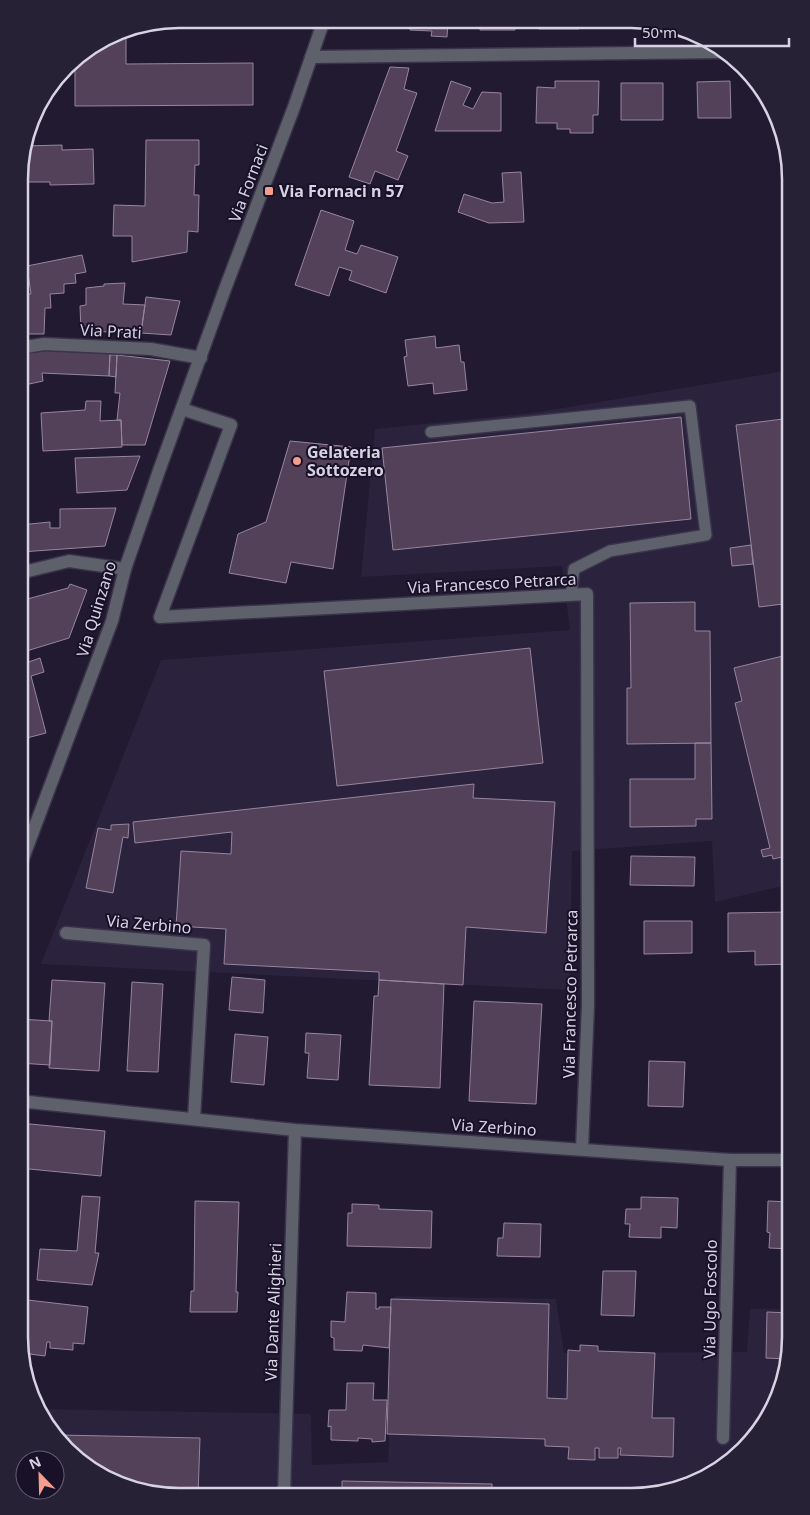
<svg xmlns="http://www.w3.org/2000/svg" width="810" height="1515" font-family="'Noto Sans',sans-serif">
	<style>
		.built { fill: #2b223e }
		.building { fill: #524159; stroke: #98859f }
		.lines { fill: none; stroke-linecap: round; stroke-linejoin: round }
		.service-casing { stroke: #3a344a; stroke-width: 14 }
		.minor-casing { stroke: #3a344a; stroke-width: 15 }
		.tertiary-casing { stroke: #3a344a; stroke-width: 15 }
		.path { stroke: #716b7f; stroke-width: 3; stroke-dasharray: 4 4; stroke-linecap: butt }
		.service { stroke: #5e606c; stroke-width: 11 }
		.minor { stroke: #5e606c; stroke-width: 12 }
		.tertiary { stroke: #5e606c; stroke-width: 12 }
		.poi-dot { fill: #f49d8c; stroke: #181127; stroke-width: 2 }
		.labels { text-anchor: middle; stroke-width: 4; stroke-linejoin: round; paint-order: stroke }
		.street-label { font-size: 16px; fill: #d7d3e3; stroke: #181127 }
		.poi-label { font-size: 16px; font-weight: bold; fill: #d7d3e3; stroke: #181127; text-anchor: start }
		.rim { fill: none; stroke: #d7d3e3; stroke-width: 2.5 }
	</style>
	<rect width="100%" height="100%" fill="#211a31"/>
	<path class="built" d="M791,370V884L715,902L712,841L572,851L570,990L41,964L161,660L570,630L562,566L361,577L375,429L539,412Z
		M395,1296L556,1299L564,1353L747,1352L750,1309H791V1347L779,1397L758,1434L720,1469L683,1488L632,1496L157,1495L73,1457L41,1409L311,1414L312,1465L388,1462Z"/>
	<path class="building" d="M411,20H448L447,37L431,36L432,31L410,30Z
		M480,21H515V30H480Z
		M539,21H579V29H539Z
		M126,29V64L253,63V105L75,106V58L118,31Z
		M390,67L409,68L404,89L417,93L396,151L408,156L398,180L375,171L370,184L349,177Z
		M451,81L471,88L463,105L473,109L482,92L501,93V131H435Z
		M555,81H599L598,115H593V133H570V129H557V123H536L537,87L555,88Z
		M730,81L731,118H698L697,82Z
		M621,83H663V120H621Z
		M146,140H199V165H195L194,195H199L198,232L188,231L187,252L132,262V236H113L114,205L145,206Z
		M62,145V150L93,149L94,184L50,185V182H20V158L24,146Z
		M521,172L524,222L489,223L458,212L464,194L492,203L504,202L502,173Z
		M321,210L354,221L345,250L357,254L361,245L398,257L386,293L349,280L352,271L339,267L329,296L295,285Z
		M82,255L86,272L75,274L76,283L64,284V293L50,294L51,308H45L44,334H28V294H31L27,266Z
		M125,283L123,304L145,305L141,333L81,331L80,306L86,305V288L104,286V284Z
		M146,297L180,301L171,335L141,333Z
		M435,336L436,348L459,345L461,362H464L467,390L434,394L433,383L408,386L404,357L407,356L405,340Z
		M45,350L110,353L109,376L42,373L43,381L20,386V356Z
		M110,355H117L116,377L109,376Z
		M117,355L170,361L145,445H122L121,420H117L120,393H115Z
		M86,401H101L100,421L121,420L122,447L43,451L41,413L85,410Z
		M681,417L691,519L393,550L382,448Z
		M791,418V603L759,607L736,425Z
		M290,441L351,447L333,569L291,562L286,583L229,573L238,534L266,522Z
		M20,450H21L24,497H20Z
		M140,456L127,490L77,493L75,458Z
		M116,508L105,546L21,552L20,525L50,522V528H60V509Z
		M751,545L753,564L732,566L730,548Z
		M70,584L87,590L69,638L20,653V601L68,588Z
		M695,602V631H710L711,743L627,744V688H631L630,603Z
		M530,648L543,763L337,786L324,671Z
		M791,654V855L773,859L772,855L763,857L761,850L770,848L735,703L742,701L734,668Z
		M40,658L44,672L31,676L46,733L19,740L20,665Z
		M695,743H711L712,819H696V826L630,827V779H695Z
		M474,784L473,798L555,802L546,933L466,927L463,985L379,980V972L224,964L226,929L176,926L181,851L231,854L232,832L135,843L133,822Z
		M129,824L128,838L123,837L113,893L86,888L98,828L111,830V825Z
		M631,856L695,857L694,886L630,885Z
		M791,912V964L755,965V951L728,952V913Z
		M644,921H692V953L644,954Z
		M232,977L265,980L263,1013L229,1010Z
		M52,980L105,983L99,1071L49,1068L52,1021H49Z
		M379,980L444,984L440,1088L369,1085L374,996H378Z
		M132,982L163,984L158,1072L127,1071Z
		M474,1001L542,1004L536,1104L469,1101Z
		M19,1019L52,1021L50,1065L19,1063Z
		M306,1033L341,1035L338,1080L307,1078L309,1053H305Z
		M235,1034L268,1037L264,1085L231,1082Z
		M649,1061L685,1062L683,1107L648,1106Z
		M19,1123L105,1131L101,1176L19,1168Z
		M82,1196L100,1197L95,1253H99L92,1285L37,1280L40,1249L77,1251Z
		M641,1197L678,1198L677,1228L661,1227V1238L629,1237L630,1224H625L626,1209H641Z
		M195,1201L239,1202L236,1292H238L237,1312H190L191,1291H194Z
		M768,1201L791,1202V1249L769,1248L770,1233L767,1232Z
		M352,1204L379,1205V1209L432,1211L431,1248L347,1246L348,1213H352Z
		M504,1223L541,1224L540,1257L497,1256L498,1238H503Z
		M603,1271H636L634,1316L601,1315Z
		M347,1292L376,1293V1309H379V1307H391L389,1348L363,1345L362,1351L334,1350V1338L331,1337V1321L345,1322Z
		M19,1299L88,1307L84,1344L73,1343V1350L50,1348V1342H47L45,1356L22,1353L19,1336Z
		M391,1299L549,1304L547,1398L567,1399L568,1350L580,1351V1345L598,1346V1351L655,1353L652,1418H674L673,1457L620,1455L621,1448H618V1458H599V1448H595V1460L568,1459L569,1447L545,1446V1439L387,1434Z
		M767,1312L791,1313V1347L788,1359L766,1358Z
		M347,1383H374L373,1400H387L385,1441L372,1442V1439L358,1438V1441L331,1440V1426L328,1427L329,1410H346Z
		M59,1435L200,1438L198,1495H157L117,1484L73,1457Z
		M342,1481L492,1484V1496L342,1495Z"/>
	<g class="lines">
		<g class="service-casing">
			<path id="service" d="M431,432L690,406L706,535L610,551L574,569L571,595"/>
		</g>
		<g class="minor-casing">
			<path id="minor" d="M311,57L725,52
				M20,348L44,344L151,349L201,358
				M182,409L231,425L160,617L587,594L588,1005L582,1149
				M20,573L69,561L125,569
				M66,933L204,945L194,1119
				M19,1101L295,1130L730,1160H791
				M723,1438L730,1160
				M284,1495L295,1130"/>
		</g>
		<g class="tertiary-casing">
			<path id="tertiary" d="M19,869L112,621L125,569L160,468L225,289L294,107L324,20"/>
		</g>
		<path class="path" d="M19,898L24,884"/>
		<use href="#service" class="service"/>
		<use href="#minor" class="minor"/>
		<use href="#tertiary" class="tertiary"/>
	</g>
	<g class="poi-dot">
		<rect x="264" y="186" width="10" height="10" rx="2.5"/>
		<circle cx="297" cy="461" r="5"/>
	</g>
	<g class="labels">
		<g class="street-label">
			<text transform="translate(248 183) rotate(-69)" y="6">Via Fornaci</text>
			<text transform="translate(111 331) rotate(3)" y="6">Via Prati</text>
			<text transform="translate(492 583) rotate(-3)" y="6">Via Francesco Petrarca</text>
			<text transform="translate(96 609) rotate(-73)" y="6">Via Quinzano</text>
			<text transform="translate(149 924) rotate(5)" y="6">Via Zerbino</text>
			<text transform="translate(570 994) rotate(-89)" y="6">Via Francesco Petrarca</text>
			<text transform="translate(494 1127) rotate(4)" y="6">Via Zerbino</text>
			<text transform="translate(710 1299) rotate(-89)" y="6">Via Ugo Foscolo</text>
			<text transform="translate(273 1312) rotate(-88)" y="6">Via Dante Alighieri</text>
		</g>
		<g class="poi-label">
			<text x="279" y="197">Via Fornaci n 57</text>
			<text x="307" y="458">Gelateria<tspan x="307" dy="18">Sottozero</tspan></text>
		</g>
	</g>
	<path d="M0 0H810V1515H0ZM179 28H631A151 151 0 0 1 782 179V1337A151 151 0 0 1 631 1488H179A151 151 0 0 1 28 1337V179A151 151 0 0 1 179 28Z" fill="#272136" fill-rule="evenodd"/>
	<path class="rim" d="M179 28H631A151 151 0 0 1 782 179V1337A151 151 0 0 1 631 1488H179A151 151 0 0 1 28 1337V179A151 151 0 0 1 179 28Z"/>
	<g transform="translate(40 1475) rotate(337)"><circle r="24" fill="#181127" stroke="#645f72"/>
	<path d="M0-4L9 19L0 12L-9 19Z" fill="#f49d8c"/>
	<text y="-8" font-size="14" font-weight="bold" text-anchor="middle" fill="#d7d3e3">N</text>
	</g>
	<path d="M635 38v8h154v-8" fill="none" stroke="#d7d3e3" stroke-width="2.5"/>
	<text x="642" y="38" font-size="15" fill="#d7d3e3" stroke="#181127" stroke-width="4" paint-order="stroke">50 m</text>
</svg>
